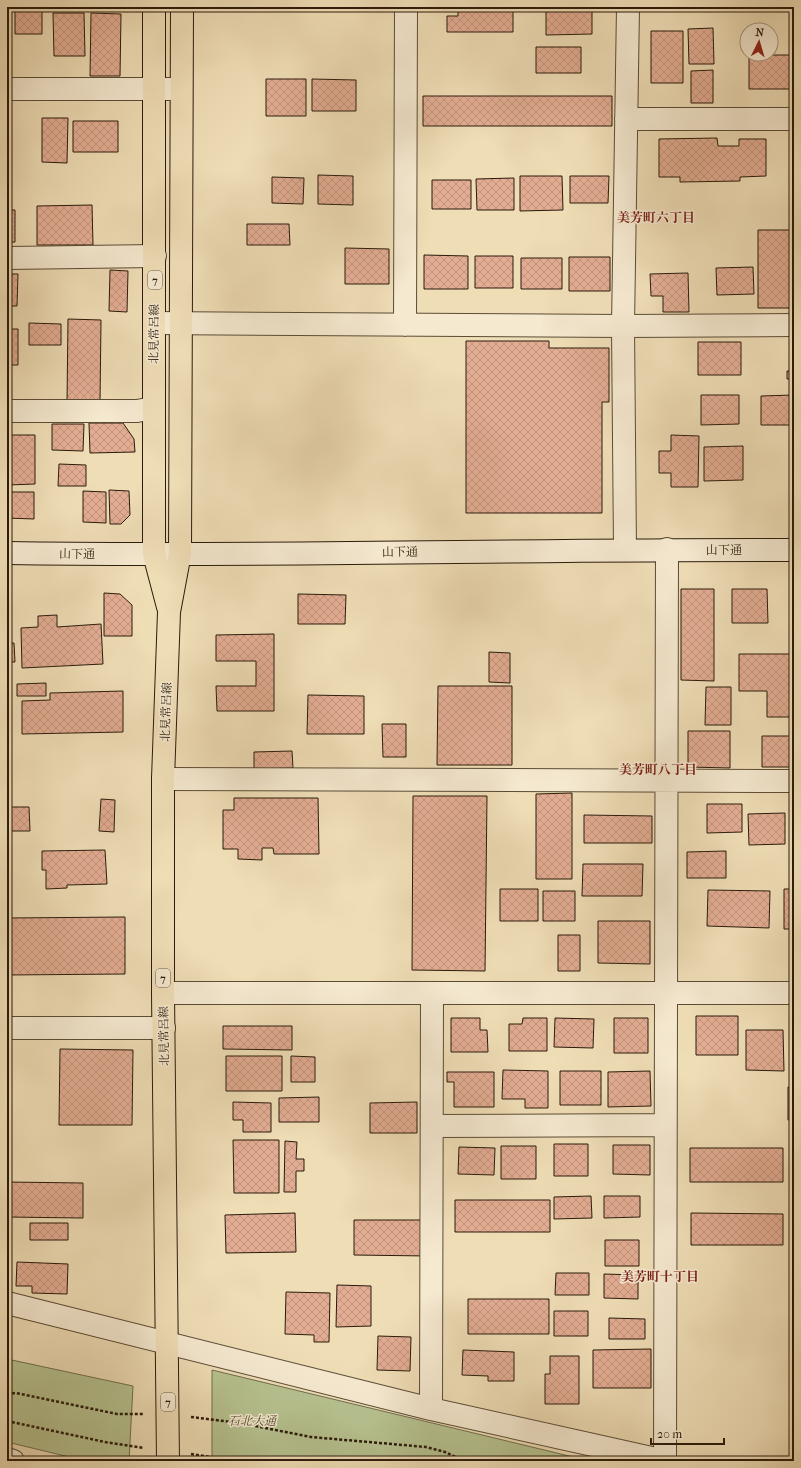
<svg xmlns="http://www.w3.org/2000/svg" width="801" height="1468" font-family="'IM FELL French Canon','Noto Serif JP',serif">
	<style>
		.green { fill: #b6c290; stroke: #706e4e }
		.building { fill: url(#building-cross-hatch); stroke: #2a1b0b }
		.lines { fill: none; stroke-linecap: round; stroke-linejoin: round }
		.street-casing { stroke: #5b4c36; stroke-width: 24 }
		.secondary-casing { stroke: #2a1b0b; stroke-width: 24 }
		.primary-casing { stroke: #2a1b0b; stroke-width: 24 }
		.path { stroke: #2a1b0b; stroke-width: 2.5; stroke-dasharray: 3 2; stroke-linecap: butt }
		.street { stroke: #f5e9d0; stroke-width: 22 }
		.secondary { stroke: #f5e9d0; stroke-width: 22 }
		.primary { stroke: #efddb6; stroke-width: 22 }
		.labels { text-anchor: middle; stroke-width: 3; stroke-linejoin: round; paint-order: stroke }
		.shield { fill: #f5e9d0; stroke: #675946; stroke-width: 1 }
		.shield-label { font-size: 11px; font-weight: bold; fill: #2a1b0b }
		.street-label { font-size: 12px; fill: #2a1b0b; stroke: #f5e9d0 }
		.park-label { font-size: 12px; font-style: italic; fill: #544d33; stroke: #f5e9d0 }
		.neighbourhood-label { font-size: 13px; font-weight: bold; fill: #7a1f14; stroke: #f5e9d0 }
	</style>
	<defs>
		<pattern id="building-cross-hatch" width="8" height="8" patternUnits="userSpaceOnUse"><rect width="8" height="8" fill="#e3ad93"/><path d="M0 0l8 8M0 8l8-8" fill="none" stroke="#c3947d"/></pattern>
	</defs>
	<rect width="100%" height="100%" fill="#efddb6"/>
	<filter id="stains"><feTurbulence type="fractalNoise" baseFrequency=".005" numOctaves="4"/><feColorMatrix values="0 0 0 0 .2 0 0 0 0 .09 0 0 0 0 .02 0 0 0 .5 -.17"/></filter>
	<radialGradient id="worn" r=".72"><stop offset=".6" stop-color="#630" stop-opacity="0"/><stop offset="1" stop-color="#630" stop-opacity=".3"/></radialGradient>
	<path class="green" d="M7,1359L133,1386L129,1461H86L7,1442Z
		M212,1370L590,1461H212Z"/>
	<path class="building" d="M546,7H592V34L546,35Z
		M458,9H513V32H447V16H458Z
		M7,10H8L9,46H7Z
		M15,11H42V34H15Z
		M53,13H84L85,56H54Z
		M91,13L121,14L120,76H90Z
		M713,28L714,64H689L688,29Z
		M651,31H683V83H651Z
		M536,47H581V73H536Z
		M749,55H792V89H749Z
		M713,70V103H691V71Z
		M266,79H306V116H266Z
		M312,79L356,80V111H312Z
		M423,96H612V126H423Z
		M42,118H68L67,163L42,162Z
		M73,121H118V152H73Z
		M717,138L718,146H739V139H766V176L740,177V181L680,182V177H659V139Z
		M318,175L353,176V205L318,204Z
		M520,176H562L563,210L520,211Z
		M570,176H609L608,203H570Z
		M272,177L304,178L303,204L272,203Z
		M514,178V210H477L476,179Z
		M432,180H471V209H432Z
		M92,205L93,245H37V206Z
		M7,210H15V242H7Z
		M247,224H289L290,245H247Z
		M758,230H794V308H758Z
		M345,248L389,249V284H345Z
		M424,255L468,256V289H424Z
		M475,256H513V288H475Z
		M569,257H610V291H569Z
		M521,258H562V289H521Z
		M753,267L754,294L717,295L716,268Z
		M110,270L128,271L127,312L109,311Z
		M688,273L689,312H663V296H651L650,274Z
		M7,274H18L17,306H7Z
		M68,319L101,320L100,402H67Z
		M29,323L61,324V345H29Z
		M7,329H18V365H7Z
		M466,341H549V348H609V402H602V513H466Z
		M698,342H741V375H698Z
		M787,371H794V379H787Z
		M701,395H739V424L701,425Z
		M794,395V425H761V396Z
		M89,423H123L134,439L135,452L90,453Z
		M52,424H84L83,451L52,450Z
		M10,435H35V484L7,485V473H11Z
		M671,435L699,436L698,487H671V473H659V451H671Z
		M743,446V480L704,481V447Z
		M59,464L86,465V486H58Z
		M109,490L129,491L130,515L121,524H110Z
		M83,491L106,492V523L83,522Z
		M7,492H34V519L7,518Z
		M681,589H714V681L681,680Z
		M732,589H767L768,623H732Z
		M104,593L120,594L132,605V636H104Z
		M298,594L346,595L345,624H298Z
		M57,615V627L101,624L103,664L22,668L21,628L38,627V616Z
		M274,634V711H217L216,686H256V661H216V635Z
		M7,643H14L15,662H7Z
		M489,652L510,653V683L489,682Z
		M739,654H794V717H767V691H739Z
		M7,675L8,707H7Z
		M46,683V696H17V684Z
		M438,686H512V765H437Z
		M706,687H731V725H705Z
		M123,691V732L22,734V701L50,700V693Z
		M308,695L364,696V734H307Z
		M382,724H406V757H383Z
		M688,731H730V768L688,767Z
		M762,736H794V767H762Z
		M292,751L293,768L254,769V752Z
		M572,793V879H536V794Z
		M413,796H487L485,971L412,970Z
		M234,798H318L319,854H274L273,848H262V860L238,859V849H223V810H234Z
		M101,799L115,800L114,832L99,831Z
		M792,800H794V830H792Z
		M707,804H742V832L707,833Z
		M7,807H29L30,831H7Z
		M785,813V844L749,845L748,814Z
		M584,815L652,816V843H584Z
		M105,850L107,884L67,885V888L46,889V870H42V851Z
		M726,851V878H687V852Z
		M583,864H643L642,896H582Z
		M500,889H538V921H500Z
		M784,889H794V929H784Z
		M708,890L770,891L769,928L707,926Z
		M543,891H575V921H543Z
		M125,917V974L7,975V918Z
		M598,921H650V964L598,963Z
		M558,935H580V971H558Z
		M696,1016H738V1055H696Z
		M451,1018H480V1030H487L488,1052H451Z
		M523,1018H547V1051H509V1024H522Z
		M555,1018L594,1019L593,1048L554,1047Z
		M614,1018H648V1053H614Z
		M223,1026H292V1050L223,1049Z
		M746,1030H783L784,1071L746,1070Z
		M792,1030H794V1061H792Z
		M60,1049L133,1050L132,1125H59Z
		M226,1056H282V1091H226Z
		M291,1056L315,1057V1082H291Z
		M503,1070L548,1071V1108H525V1099H502Z
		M560,1071H601V1105H560Z
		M650,1071L651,1106L608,1107V1072Z
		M447,1072H494V1107H454V1082H447Z
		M788,1087H794V1120H788Z
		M319,1097V1122H279V1098Z
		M233,1102L271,1103V1132H243V1120H233Z
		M417,1102V1133H370V1103Z
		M233,1140H279V1193H234Z
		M285,1141L297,1142L296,1159H304V1171H296V1192H284Z
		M554,1144H588V1176H554Z
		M613,1145H650V1175L613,1174Z
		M501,1146H536V1179H501Z
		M459,1147L495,1148L494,1175L458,1174Z
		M690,1148H783V1182H690Z
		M7,1182L83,1183V1218L7,1217Z
		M591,1196L592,1218L554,1219V1197Z
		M604,1196H640V1217L604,1218Z
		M455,1200H550V1232H455Z
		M295,1213L296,1252L226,1253L225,1215Z
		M691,1213L783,1214V1245H691Z
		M354,1220H428V1256L354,1255Z
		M30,1223H68V1240H30Z
		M605,1240H639V1266H605Z
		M793,1243H794V1313H792Z
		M17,1262L68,1264L67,1294L32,1293V1286H16Z
		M556,1273H589V1295H555Z
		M604,1274L638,1275V1299L604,1298Z
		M337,1285L371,1286V1326L336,1327Z
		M286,1292L330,1293L329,1342H314V1335L285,1334Z
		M468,1299H549V1334H468Z
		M554,1311H588V1336H554Z
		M609,1318L645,1319V1339H609Z
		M378,1336L411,1337L410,1371L377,1370Z
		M651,1349V1388H593V1350Z
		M463,1350L514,1352V1381H488V1376L462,1375Z
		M550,1356H579V1404H545V1374H550Z"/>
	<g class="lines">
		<g class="street-casing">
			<path id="street" d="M7,89H181
				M626,119H794
				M7,258L155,256
				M154,323L623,326L794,325
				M405,325L406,7
				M7,411H137L153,408
				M625,549L623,326L628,7
				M163,779L794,781
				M163,993H794
				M7,1028H164
				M432,1126L665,1125
				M7,1303L431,1409L665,1461
				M431,1409L432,993
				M7,1459L13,1461
				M665,1461L667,549"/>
		</g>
		<g class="secondary-casing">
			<path id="secondary" d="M7,553C269,557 532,549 794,550"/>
		</g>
		<g class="primary-casing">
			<path id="primary" d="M154,7V554L168,607
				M168,1461L163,993V779L169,612L180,553L182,7"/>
		</g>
		<path class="path" d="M7,1394L16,1393L117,1414H144
			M191,1417L240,1423L311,1437L426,1447L445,1452L464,1461
			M7,1421L105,1442L144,1448
			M191,1454L238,1461"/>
		<use href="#street" class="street"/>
		<use href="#secondary" class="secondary"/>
		<use href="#primary" class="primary"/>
	</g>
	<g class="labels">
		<g class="shield">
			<rect x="148" y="271" width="14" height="18" rx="3"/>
			<rect x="156" y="969" width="14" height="18" rx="3"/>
			<rect x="161" y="1393" width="14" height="18" rx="3"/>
		</g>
		<g class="shield-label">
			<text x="155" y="284">7</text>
			<text x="163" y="982">7</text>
			<text x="168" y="1406">7</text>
		</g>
		<g class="street-label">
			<text transform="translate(154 334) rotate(-89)" y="4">北見常呂線</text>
			<text x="724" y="554">山下通</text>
			<text transform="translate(400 552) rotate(-1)" y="4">山下通</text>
			<text transform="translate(77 554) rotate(1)" y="4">山下通</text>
			<text transform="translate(166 712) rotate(-88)" y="4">北見常呂線</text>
			<text transform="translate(164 1036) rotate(-91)" y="4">北見常呂線</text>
		</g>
		<g class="park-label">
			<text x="252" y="1425">石北大通</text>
		</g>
		<g class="neighbourhood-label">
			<text x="656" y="222">美芳町六丁目</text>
			<text x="658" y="774">美芳町八丁目</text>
			<text x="660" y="1281">美芳町十丁目</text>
		</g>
	</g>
	<rect width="801" height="1468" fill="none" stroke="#efddb6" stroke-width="24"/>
	<rect x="8" y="8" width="785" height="1452" fill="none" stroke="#2a1b0b" stroke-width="2"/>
	<rect x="12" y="12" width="777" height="1444" fill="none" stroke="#2a1b0b"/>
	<g transform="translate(759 42) rotate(5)"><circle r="19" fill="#f5e9d0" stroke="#a49781"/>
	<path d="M0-3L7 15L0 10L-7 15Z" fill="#8f2418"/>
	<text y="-6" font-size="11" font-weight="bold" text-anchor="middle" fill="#2a1b0b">N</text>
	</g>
	<path d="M651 1438v6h73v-6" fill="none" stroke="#2a1b0b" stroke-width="2"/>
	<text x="657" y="1438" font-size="12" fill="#2a1b0b" stroke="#f5e9d0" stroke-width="3" paint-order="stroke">20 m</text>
	<rect width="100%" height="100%" filter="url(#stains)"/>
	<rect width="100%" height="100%" fill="url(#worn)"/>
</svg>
